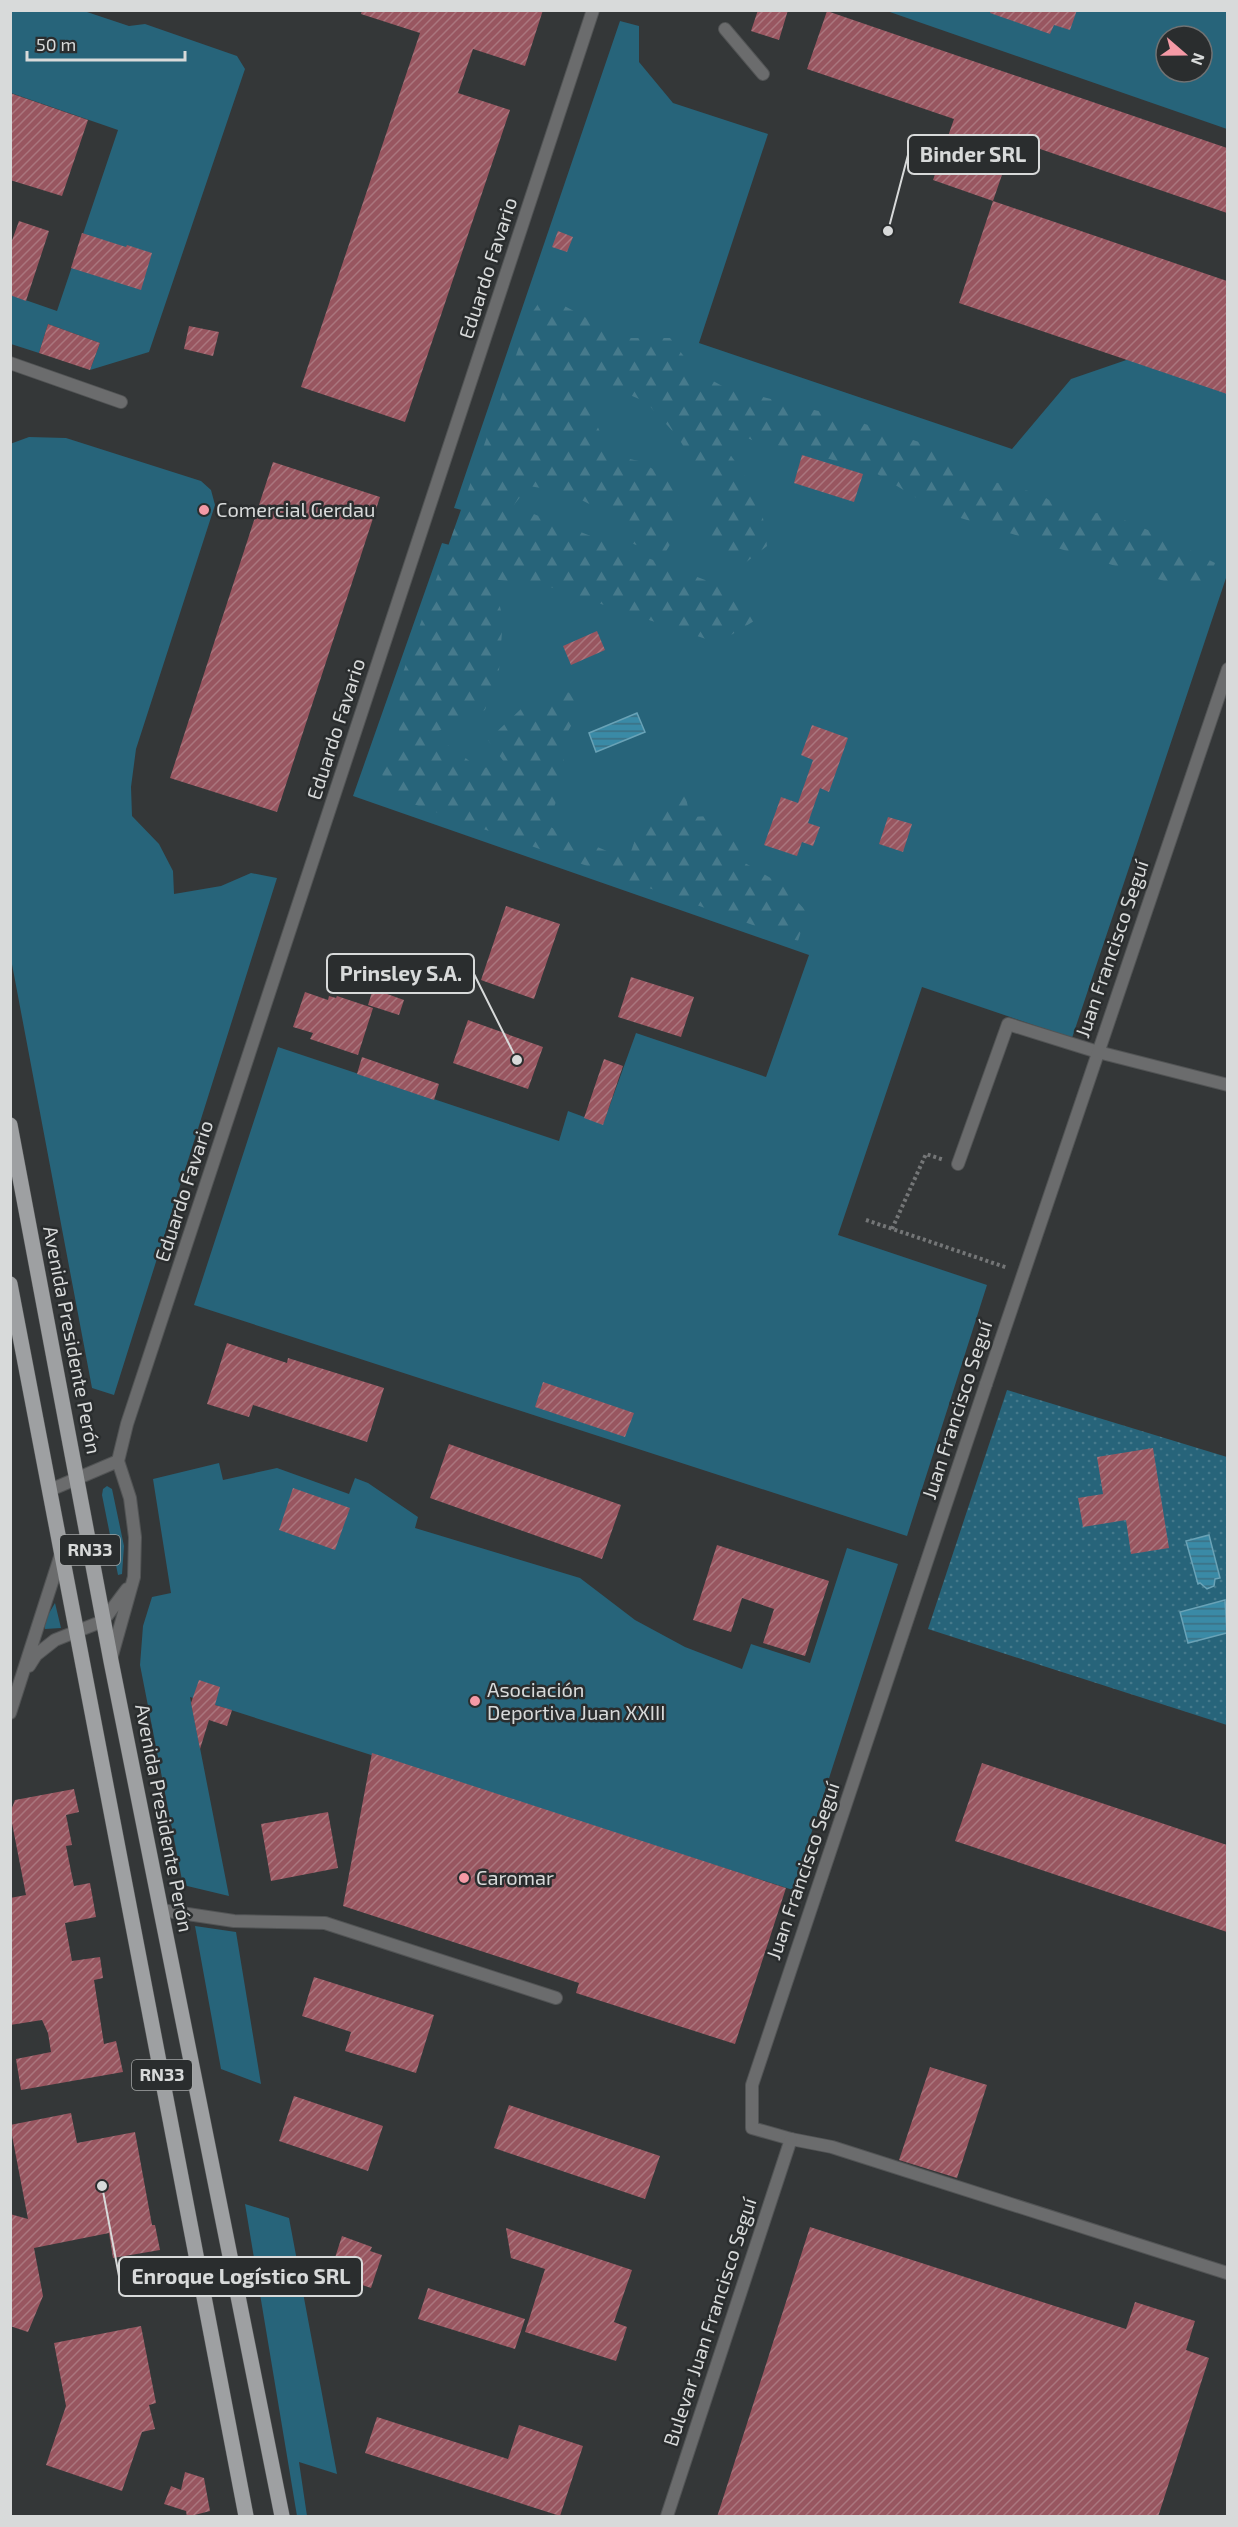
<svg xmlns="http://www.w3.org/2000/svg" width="1238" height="2527" font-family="'Exo 2',sans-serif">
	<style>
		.green { fill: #27647a; fill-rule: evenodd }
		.forest { fill: url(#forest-firs) }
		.park { fill: url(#park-dots) }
		.water { fill: url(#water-rules); stroke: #69a2b6; stroke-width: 1.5 }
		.building { fill: url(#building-hatch) }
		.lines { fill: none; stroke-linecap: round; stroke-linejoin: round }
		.service-casing { stroke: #525455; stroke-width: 14 }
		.minor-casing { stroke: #525455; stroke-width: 14 }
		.primary-casing { stroke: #525455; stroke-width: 16 }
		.path { stroke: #747677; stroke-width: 4; stroke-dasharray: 3 3; stroke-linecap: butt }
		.service { stroke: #6b6c6d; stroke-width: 12 }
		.minor { stroke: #6b6c6d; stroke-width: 12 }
		.primary { stroke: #9ea0a2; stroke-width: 15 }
		.poi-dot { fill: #f49aa6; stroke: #2a2d2e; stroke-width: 2 }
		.labels { text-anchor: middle; stroke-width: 5; stroke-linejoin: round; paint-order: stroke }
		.shield { fill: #2a2d2e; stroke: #a4a6a6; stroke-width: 1.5 }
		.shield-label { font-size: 18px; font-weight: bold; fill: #d8dada }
		.street-label { font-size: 20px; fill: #d8dada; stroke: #2a2d2e }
		.poi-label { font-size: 20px; fill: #d8dada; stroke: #2a2d2e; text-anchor: start }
		.leader { fill: none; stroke: #d8dada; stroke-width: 2 }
		.callout-dot { fill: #d8dada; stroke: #2a2d2e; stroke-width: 2 }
		.callout { fill: #2a2d2e; stroke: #d8dada; stroke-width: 2 }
		.callout-label { font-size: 21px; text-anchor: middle; font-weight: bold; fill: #d8dada }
	</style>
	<defs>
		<pattern id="forest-firs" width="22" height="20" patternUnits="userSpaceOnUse" patternTransform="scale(1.5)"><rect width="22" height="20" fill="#27647a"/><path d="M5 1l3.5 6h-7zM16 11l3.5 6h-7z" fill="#467a8c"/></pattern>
		<pattern id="park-dots" width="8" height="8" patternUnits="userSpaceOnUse" patternTransform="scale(1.5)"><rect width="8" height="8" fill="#27647a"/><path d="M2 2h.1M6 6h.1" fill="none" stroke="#467a8c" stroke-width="1.8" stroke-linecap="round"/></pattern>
		<pattern id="water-rules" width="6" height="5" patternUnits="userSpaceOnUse" patternTransform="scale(1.5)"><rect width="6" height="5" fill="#3a8aa6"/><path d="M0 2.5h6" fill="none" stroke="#3c7083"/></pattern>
		<pattern id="building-hatch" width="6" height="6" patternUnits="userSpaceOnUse" patternTransform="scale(1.5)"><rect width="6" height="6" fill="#985660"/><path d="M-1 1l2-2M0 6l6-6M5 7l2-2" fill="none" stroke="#aa767e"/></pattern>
	</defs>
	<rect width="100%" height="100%" fill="#343738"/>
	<path class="green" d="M11,11H84L129,26L145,24L237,56L245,69L149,352L90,370L100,343L48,324L39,353L11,344V295L57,311L118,130L11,93Z
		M887,11H1227V129ZM1166,36H1202V72H1166Z
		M620,21L639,26V62L673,103L768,134L699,343L1012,449L1071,379L1167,346L1227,334V575L1072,1038L922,987L838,1235L987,1285L907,1536L194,1305L278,1047L559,1141L568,1111L603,1124L636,1033L766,1077L809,955L353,796L442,543L557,572L571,539L454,508Z
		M29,437L66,438L201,481L211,490L215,505L136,749L131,787L132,816L159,844L173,871L174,894L221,886L251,873L277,878L114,1395L92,1388L11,959L10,444Z
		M219,1463L223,1480L277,1468L349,1494L355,1478L368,1483L418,1517L415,1528L580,1578L635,1620L685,1647L742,1669L751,1644L810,1663L847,1548L898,1564L793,1890L190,1697L229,1896L183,1885L140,1665L143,1626L152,1597L171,1593L153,1479Z
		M107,1486L112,1489L124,1546L122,1574L118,1575L102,1495L103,1489Z
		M55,1603L61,1628L45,1629V1620Z
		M195,1926L236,1932L261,2084L221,2069Z
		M245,2204L289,2218L337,2474L299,2462L307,2516H297Z"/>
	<path class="forest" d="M544,295L624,338H670L695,371L724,387L850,419L919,442L968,475L1040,494L1073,516L1105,512L1162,536L1215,563L1203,593L938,511L874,472L795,449L752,440L711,422L727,450L760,497L767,546L740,567L705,535L709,490L678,437L646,402L600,382L590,409L610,455L639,461L677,483L680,527L664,555L628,542L626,522L565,492L529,486L513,506L744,595L754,621L718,643L550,587L493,579L503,619L499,670L485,710L425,737L452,747L478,768L507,766L488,740L521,709L566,691L584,702L566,735L562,783L548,826L628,860L635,840L652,809L685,793L690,817L710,816L740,827L745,863L781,884L807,912L798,941L388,795L381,770L399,735L400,681L530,316Z"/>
	<path class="park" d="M1007,1390L1227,1457V1725L928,1629Z"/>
	<path class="water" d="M637,713L645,732L596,752L589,733Z
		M1209,1535L1220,1578L1215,1579L1214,1586L1207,1589L1200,1583L1198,1584L1186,1541Z
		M1225,1600L1227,1633L1188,1643L1180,1612Z"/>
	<path class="building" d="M362,10H543L525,66L473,49L458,93L510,110L405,422L301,387L420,33L361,14Z
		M758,10H788L779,40L751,31Z
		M991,10H1077L1070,30L1054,25L1050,34L990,13Z
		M827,11L1227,148V213L1014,140L993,201L933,180L954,119L807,69Z
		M10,93L88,120L62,196L10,180Z
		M993,201L1227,281V394L959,303Z
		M19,221L49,231L26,301L10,295V246Z
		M558,231L573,237L567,252L552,247Z
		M82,233L126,247L127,245L152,253L141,290L71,268Z
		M48,324L100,343L90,370L39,353Z
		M189,326L219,332L213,356L184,349Z
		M802,455L863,474L854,502L794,483Z
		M273,462L380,497L277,812L170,778Z
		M597,631L605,650L571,665L563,646Z
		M812,725L848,738L829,792L820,788L808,823L820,827L813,846L802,842L797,856L764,845L781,797L798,803L813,760L801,755Z
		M888,817L912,824L903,852L879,844Z
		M506,906L560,924L534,999L481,980Z
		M631,977L694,997L681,1037L618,1017Z
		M373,989L404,1000L399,1015L368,1005Z
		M305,992L328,1000L329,996L336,998L337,996L373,1008L358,1055L310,1039L313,1033L293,1027Z
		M468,1020L543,1047L528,1089L453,1063Z
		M362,1057L439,1084L434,1100L357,1074Z
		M604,1059L623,1066L603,1125L584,1118Z
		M227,1343L287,1363L288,1358L384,1388L367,1442L253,1405L249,1417L207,1404Z
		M543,1382L634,1413L625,1437L535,1407Z
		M449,1444L621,1505L602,1559L430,1498Z
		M1153,1448L1169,1548L1131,1554L1126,1520L1083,1527L1078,1498L1103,1494L1097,1457Z
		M293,1488L350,1508L335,1550L279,1530Z
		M717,1545L829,1581L805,1656L763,1643L774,1609L742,1598L731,1632L693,1620Z
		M199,1680L220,1687L215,1705L232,1710L227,1726L209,1720L200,1749L191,1703Z
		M372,1753L786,1888L735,2044L576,1993L579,1983L343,1906Z
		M982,1763L1227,1845V1932L955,1841Z
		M74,1789L79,1812L66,1815L72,1845L66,1846L74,1886L90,1883L96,1917L65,1923L72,1961L100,1957L103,1978L94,1980L104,2044L116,2041L123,2072L21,2090L16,2059L51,2052L48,2033L42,2020L10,2025V1898L26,1895L10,1813L15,1800Z
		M328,1812L338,1868L271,1881L261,1824Z
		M314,1977L434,2015L416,2073L345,2051L351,2032L302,2016Z
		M930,2067L987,2085L957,2178L899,2160Z
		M294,2096L383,2126L368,2171L279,2141Z
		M509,2105L660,2156L645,2199L494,2148Z
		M71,2113L77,2143L135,2132L152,2225H155L160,2250L113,2258L109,2233L34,2248L43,2296L28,2332L10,2326V2214L28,2219L10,2125Z
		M810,2227L1126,2329L1135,2302L1195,2321L1186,2350L1209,2358L1158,2517H717Z
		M506,2228L632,2270L614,2322L627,2327L616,2361L525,2332L545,2269L511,2258Z
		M342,2236L372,2247L370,2251L382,2255L371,2288L339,2277L341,2271L332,2267Z
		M428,2288L525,2319L515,2349L418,2319Z
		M141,2326L156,2403L149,2405L155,2429L142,2432L122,2491L46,2465L66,2406L54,2343Z
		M377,2417L508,2459L519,2425L583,2446L560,2516L365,2453Z
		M185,2472L204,2478L210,2511L187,2517L186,2511L164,2504L171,2486L181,2490Z"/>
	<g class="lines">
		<g class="service-casing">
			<path id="service" d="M725,29L763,74
				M10,363L121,402
				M958,1164L1008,1024L1098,1052
				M986,1384L752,2085V2128L791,2139L832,2147L1227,2273
				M50,1490L118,1461
				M111,1659L134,1577L135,1537L130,1498L118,1461L127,1424L593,10
				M29,1666L36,1655L55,1640L103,1621L127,1589
				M10,1713L61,1554
				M161,1910L234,1921L325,1923L556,1998"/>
		</g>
		<g class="minor-casing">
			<path id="minor" d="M1098,1052L1228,1085
				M986,1384L1228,669
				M667,2516L791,2139"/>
		</g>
		<g class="primary-casing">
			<path id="primary" d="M10,1125L111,1661L282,2516
				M10,1284L246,2516"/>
		</g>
		<path class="path" d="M866,1220L1008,1268
			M892,1229L926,1154L944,1160"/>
		<use href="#service" class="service"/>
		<use href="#minor" class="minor"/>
		<use href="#primary" class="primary"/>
	</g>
	<g class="poi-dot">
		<circle cx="204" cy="510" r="6"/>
		<circle cx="475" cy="1701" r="6"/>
		<circle cx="464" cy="1878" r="6"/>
	</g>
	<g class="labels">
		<g class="shield">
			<rect x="60" y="1535" width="60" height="30" rx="4.5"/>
			<rect x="132" y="2060" width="60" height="30" rx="4.5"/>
		</g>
		<g class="shield-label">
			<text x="90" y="1556">RN33</text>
			<text x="162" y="2081">RN33</text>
		</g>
		<g class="street-label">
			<text transform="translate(488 268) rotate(-72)" y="7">Eduardo Favario</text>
			<text transform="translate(336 729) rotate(-72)" y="7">Eduardo Favario</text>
			<text transform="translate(1112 949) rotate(-71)" y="7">Juan Francisco Seguí</text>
			<text transform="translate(184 1191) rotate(-72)" y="7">Eduardo Favario</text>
			<text transform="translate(72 1340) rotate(79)" y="7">Avenida Presidente Perón</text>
			<text transform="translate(957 1410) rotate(-72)" y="7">Juan Francisco Seguí</text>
			<text transform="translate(164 1818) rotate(79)" y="7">Avenida Presidente Perón</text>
			<text transform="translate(803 1871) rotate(-71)" y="7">Juan Francisco Seguí</text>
			<text transform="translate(710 2322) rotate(-72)" y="7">Bulevar Juan Francisco Seguí</text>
		</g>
		<g class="poi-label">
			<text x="216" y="517">Comercial Gerdau</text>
			<text x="487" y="1697">Asociación<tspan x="487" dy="23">Deportiva Juan XXIII</tspan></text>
			<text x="476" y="1885">Caromar</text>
		</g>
	</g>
	<path class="leader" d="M888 231L908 155M517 1060L474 974M102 2186L119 2276"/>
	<g class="callout-dot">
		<circle cx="888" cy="231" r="6"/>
		<circle cx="517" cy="1060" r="6"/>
		<circle cx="102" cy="2186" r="6"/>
	</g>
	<g class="callout">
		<rect x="908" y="135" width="131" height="39" rx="6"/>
		<rect x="327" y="954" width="147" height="39" rx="6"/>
		<rect x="119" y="2257" width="243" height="39" rx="6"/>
	</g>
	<g class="callout-label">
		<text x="973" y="162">Binder SRL</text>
		<text x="401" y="981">Prinsley S.A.</text>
		<text x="241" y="2284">Enroque Logístico SRL</text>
	</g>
	<rect width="1238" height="2527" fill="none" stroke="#d8dada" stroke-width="24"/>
	<g transform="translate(1184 54) rotate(110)"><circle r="28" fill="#2a2d2e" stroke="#707273" stroke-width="1.5"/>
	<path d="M0-4.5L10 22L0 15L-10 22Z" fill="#f49aa6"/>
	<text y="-9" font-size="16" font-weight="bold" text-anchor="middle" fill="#d8dada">N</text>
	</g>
	<path d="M27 51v9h158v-9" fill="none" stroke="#d8dada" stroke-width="3"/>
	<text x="36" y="51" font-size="18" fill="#d8dada" stroke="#2a2d2e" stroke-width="4.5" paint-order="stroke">50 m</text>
</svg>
